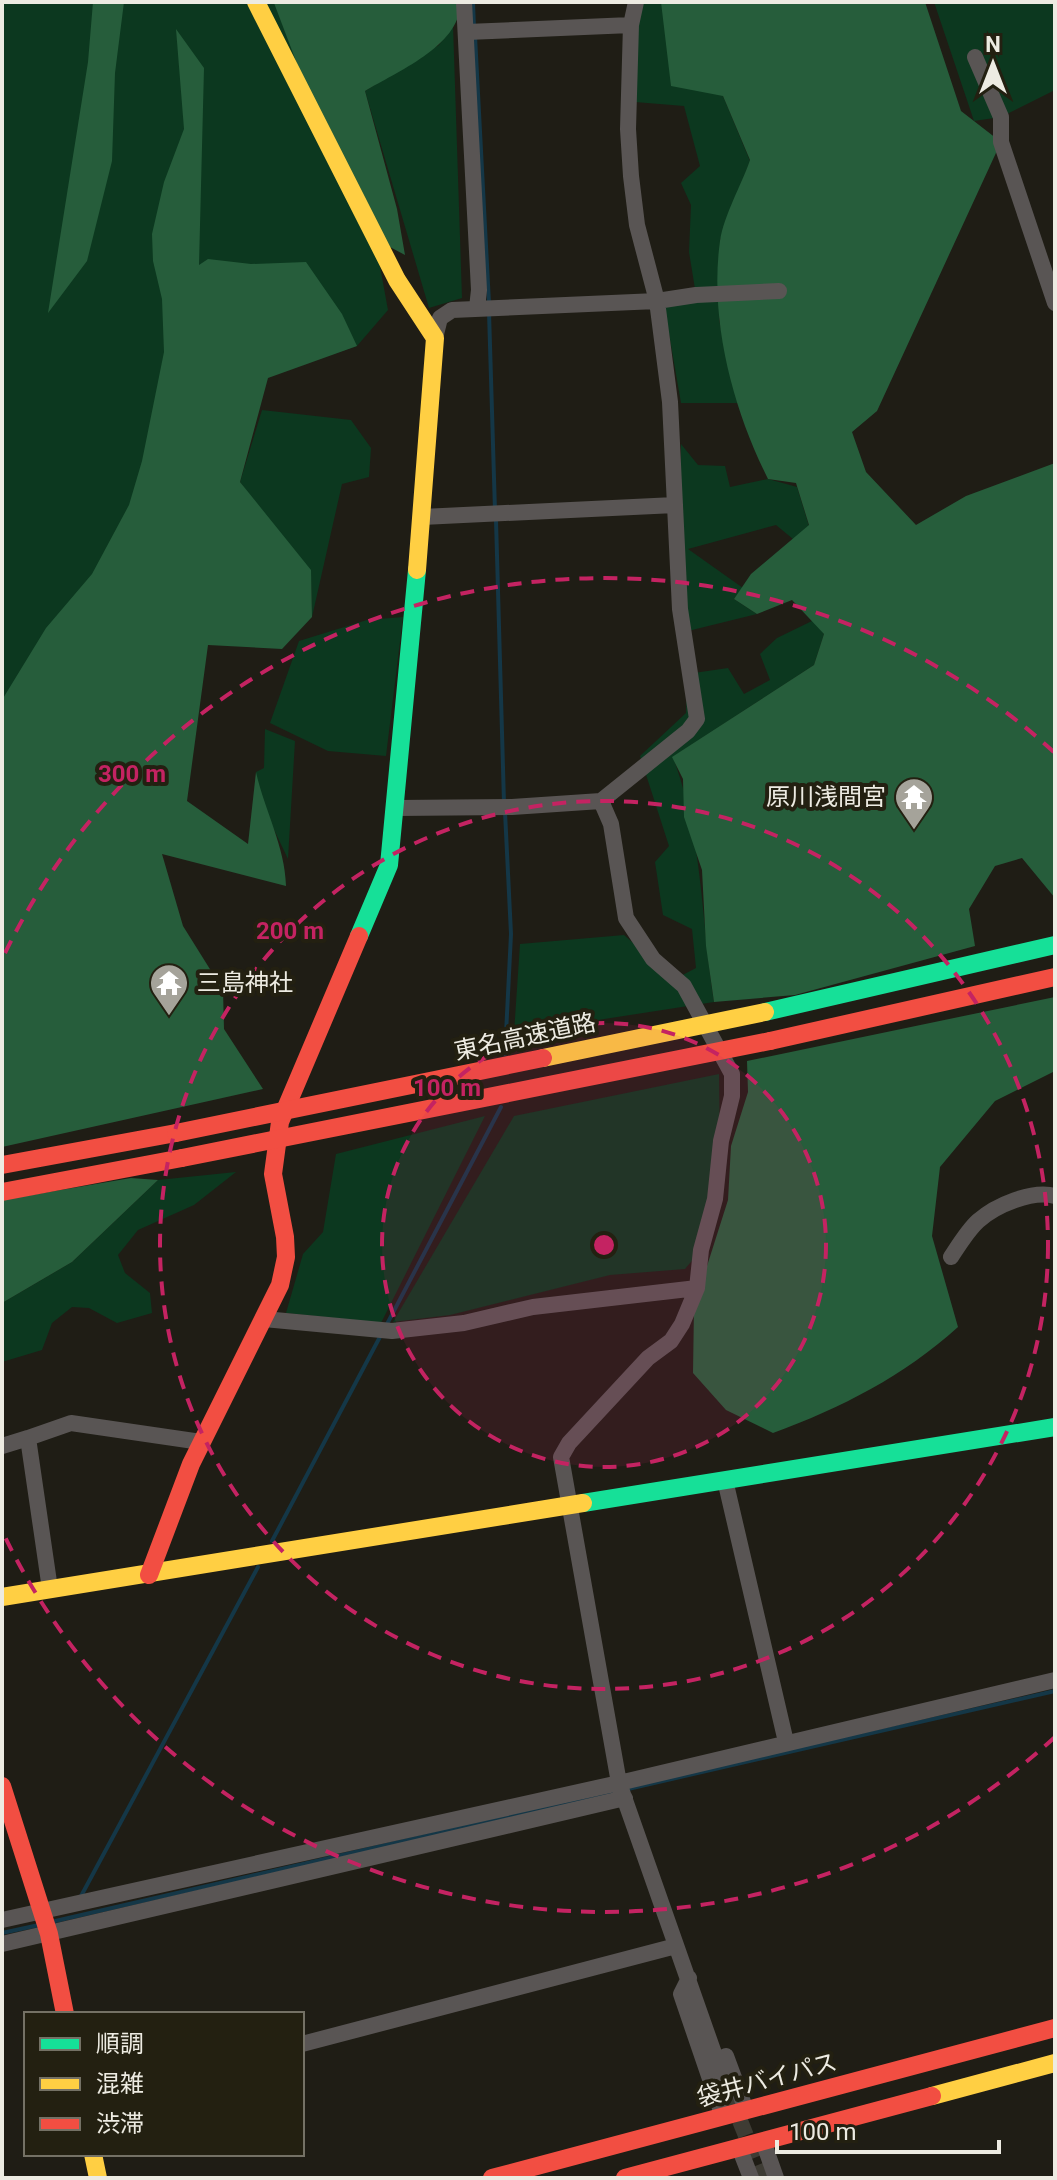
<svg xmlns="http://www.w3.org/2000/svg" width="1057" height="2180" font-family="Roboto,'Noto Sans JP',sans-serif">
	<style>
		.green { fill: #0c381f }
		.forest { fill: #265d3b }
		.lines { fill: none; stroke-linecap: round; stroke-linejoin: round }
		.stream { stroke: #143747; stroke-width: 4 }
		.street-tunnel { stroke: #3e3c34; stroke-width: 16; stroke-dasharray: 16 8; stroke-linecap: butt }
		.street { stroke: #595554; stroke-width: 16 }
		.fast { stroke: #16e098; stroke-width: 18 }
		.slow { stroke: #ffcf43; stroke-width: 18 }
		.jam { stroke: #f24e42; stroke-width: 18 }
		.slow-bridge { stroke: #ffcf43; stroke-width: 18 }
		.jam-bridge { stroke: #f24e42; stroke-width: 18 }
		.ring { fill: none; stroke: #c42362; stroke-width: 4; stroke-dasharray: 14 10 }
		.labels { text-anchor: middle; stroke-width: 8; stroke-linejoin: round; paint-order: stroke }
		.poi-label { font-size: 24px; fill: #edebe2; stroke: #232011; text-anchor: end }
		.street-label { font-size: 24px; fill: #edebe2; stroke: #232011 }
		.centre { fill: #c42362; stroke: #232011; stroke-width: 4 }
		.ring-label { font-size: 24px; text-anchor: middle; font-weight: bold; fill: #c42362; stroke: #232011; stroke-width: 8; stroke-linejoin: round; paint-order: stroke }
	</style>
	<rect width="100%" height="100%" fill="#1f1d15"/>
	<path class="green" d="M2,2H304L373,228L388,310L357,346L242,385L2,785Z
		M637,2H661L723,96L750,161L720,240L719,320L739,403H681L663,299L696,295L689,252L691,205L681,183L700,166L684,106L635,102Z
		M934,2H1055V90L1001,117L974,121Z
		M453,25L462,298L429,308L365,91L439,45Z
		M262,410L351,420L371,448L369,477L342,484L312,617L311,580L240,482Z
		M681,444L698,465L725,466L730,487L768,479L797,487L809,526L793,539L776,525L688,549L743,588L734,599L757,614L688,631L680,609Z
		M403,617L386,756L328,751L270,723L299,641L367,620Z
		M814,620L824,634L814,665L673,757C703,838 701,919 714,1002L514,1033L520,944L624,935L675,979L696,968L692,929L663,915L655,862L669,846L640,756L686,713L687,674L728,668L744,694L770,680L760,654L777,638Z
		M265,729L295,741L288,859L258,796L256,772L264,768Z
		M719,1074L720,1152L701,1250L685,1269L610,1275L450,1315L393,1322L514,1116Z
		M485,1116L381,1323L286,1313L303,1254L323,1232L336,1154Z
		M236,1172L194,1205L138,1230L118,1255L125,1273L150,1293L152,1313L117,1323L89,1308L72,1307L52,1323L42,1350L2,1362V1303L72,1262L158,1180Z"/>
	<path class="forest" d="M93,2H124L115,73L112,161L87,261L48,313L88,62Z
		M460,2C462,45 396,72 365,91L397,209L405,255L390,247L318,119L274,3Z
		M661,2H925L961,111L1001,142L877,411L852,432L866,472L916,525L966,496L1055,463V898L1022,858L995,866L969,909L975,946L795,995L714,1002L706,946L702,870L684,817L683,779L672,757L814,665L824,634L792,600L757,614L734,599L751,574L809,525L796,483L768,479C733,409 709,320 720,241C724,215 741,186 750,160L723,96L671,86Z
		M176,29L204,68L199,265L208,259L251,264L306,262L342,314L357,346L268,378L240,482L311,570L312,617L282,649L208,645L187,801L248,844L256,772C265,812 285,846 286,886L162,854L183,926L223,990L224,1029L263,1089L2,1147V700L46,628L92,574L129,505L142,461L164,352L162,299L153,261L152,234L164,182L184,129Z
		M1055,997V1071L995,1101L940,1167L932,1236L958,1327C904,1376 841,1408 773,1433L726,1410L693,1373L694,1307L728,1200L731,1146L748,1092L747,1061Z
		M131,1178L158,1180L72,1262L2,1303V1200Z"/>
	<g class="lines">
		<path class="stream" d="M473,2L474,28
			M475,36L489,303
			M489,312L495,511
			M496,520L504,803
			M505,1054L511,934L505,812
			M386,1326L501,1107
			M272,1541L382,1333
			M628,1789L1055,1691
			M80,1898L258,1567
			M51,1922L616,1792
			M2,1933L39,1925"/>
		<path class="street-tunnel" d="M722,2076L763,2178"/>
		<path class="street" d="M464,2L479,290L477,308
			M467,32L631,25
			M975,57L1001,117V142L1055,303
			M435,338L440,318L452,310L657,301L696,295L779,291
			M422,517L675,505
			M601,801L611,824L626,918L653,959L684,986L732,1074V1096L721,1141L715,1199L701,1250L697,1288L682,1324L671,1341L648,1358L569,1443L561,1457L619,1783L722,2076
			M396,808L512,807L601,801L688,731L697,719L680,609L670,402L657,301L637,225L631,176L628,129L631,25L636,2
			M951,1257C959,1245 968,1230 978,1221C996,1205 1032,1190 1055,1196
			M264,1319L392,1331L464,1323L533,1307L697,1288
			M2,1446L28,1438
			M725,1480L786,1742
			M50,1589L28,1438L71,1423L201,1442
			M2,1920L619,1783L1055,1680
			M2,1944L625,1798
			M689,1978L681,1994L723,2117
			M302,2044L676,1946
			M726,2056L746,2110
			M763,2141L776,2178
			M739,2147L751,2178"/>
		<path class="fast" d="M359,936L389,865L417,570
			M765,1012L1055,945
			M583,1503L1055,1427"/>
		<path class="slow" d="M256,2L397,280L435,338L417,570
			M2,1597L583,1503
			M932,2096L1055,2063
			M93,2154L98,2178"/>
		<path class="jam" d="M770,1041L1055,977
			M2,1165L176,1133
			M2,1192L182,1158
			M149,1575L191,1464L280,1285L286,1257L285,1237L273,1174L280,1122L359,936
			M2,1786L49,1934L65,2014
			M492,2178L1055,2028
			M625,2178L932,2096"/>
		<path class="slow-bridge" d="M543,1058L765,1012"/>
		<path class="jam-bridge" d="M176,1133L543,1058
			M182,1158L770,1041"/>
	</g>
	<circle cx="604" cy="1245" r="222" fill="#c42362" fill-opacity=".12"/>
	<g class="ring">
		<circle cx="604" cy="1245" r="222"/>
		<circle cx="604" cy="1245" r="444"/>
		<path d="M1055 1737A667 667 0 0 1 5 1537M5 953A667 667 0 0 1 1055 753"/>
	</g>
	<defs>
		<g id="temple-pin" transform="scale(2)"><path d="M0 17L-7.5 6A9.5 9.5 0 1 1 7.5 6Z" fill="#a5a39a" stroke="#232011"/><path d="M0-6L5-2H3V0L6.5 2.5H4V6H1.5V3h-3V6H-4V2.5H-6.5L-3 0V-2H-5Z" fill="#fff"/></g>
	</defs>
	<g fill-rule="evenodd">
		<use href="#temple-pin" x="914" y="797"/>
		<use href="#temple-pin" x="169" y="983"/>
	</g>
	<g class="labels">
		<g class="poi-label">
			<text x="886" y="805">原川浅間宮</text>
			<text x="197" y="991" text-anchor="start">三島神社</text>
		</g>
		<g class="street-label">
			<text transform="translate(525 1037) rotate(-12)" y="8">東名高速道路</text>
			<text transform="translate(767 2080) rotate(-15)" y="8">袋井バイパス</text>
		</g>
	</g>
	<circle cx="604" cy="1245" r="12" class="centre"/>
	<g class="ring-label">
		<text x="132" y="782">300 m</text>
		<text x="290" y="939">200 m</text>
		<text x="447" y="1096">100 m</text>
	</g>
	<rect width="1057" height="2180" fill="none" stroke="#edebe2" stroke-width="8"/>
	<rect x="24" y="2012" width="280" height="144" fill="#232011" stroke="#747165" stroke-width="2"/>
	<rect x="40" y="2038" width="40" height="12" fill="#16e098" stroke="#747165" stroke-width="2"/>
	<text x="96" y="2052" font-size="24" fill="#edebe2">順調</text>
	<rect x="40" y="2078" width="40" height="12" fill="#ffcf43" stroke="#747165" stroke-width="2"/>
	<text x="96" y="2092" font-size="24" fill="#edebe2">混雑</text>
	<rect x="40" y="2118" width="40" height="12" fill="#f24e42" stroke="#747165" stroke-width="2"/>
	<text x="96" y="2132" font-size="24" fill="#edebe2">渋滞</text>
	<g transform="translate(993 64)" stroke="#232011" stroke-width="6" paint-order="stroke">
	<path d="M0-6L14 30L0 20L-14 30Z" fill="#edebe2"/>
	<text y="-12" font-size="22" font-weight="bold" text-anchor="middle" fill="#edebe2">N</text>
	</g>
	<path d="M777 2140v12h222v-12" fill="none" stroke="#edebe2" stroke-width="4"/>
	<text x="789" y="2140" font-size="24" fill="#edebe2" stroke="#232011" stroke-width="6" paint-order="stroke">100 m</text>
</svg>
